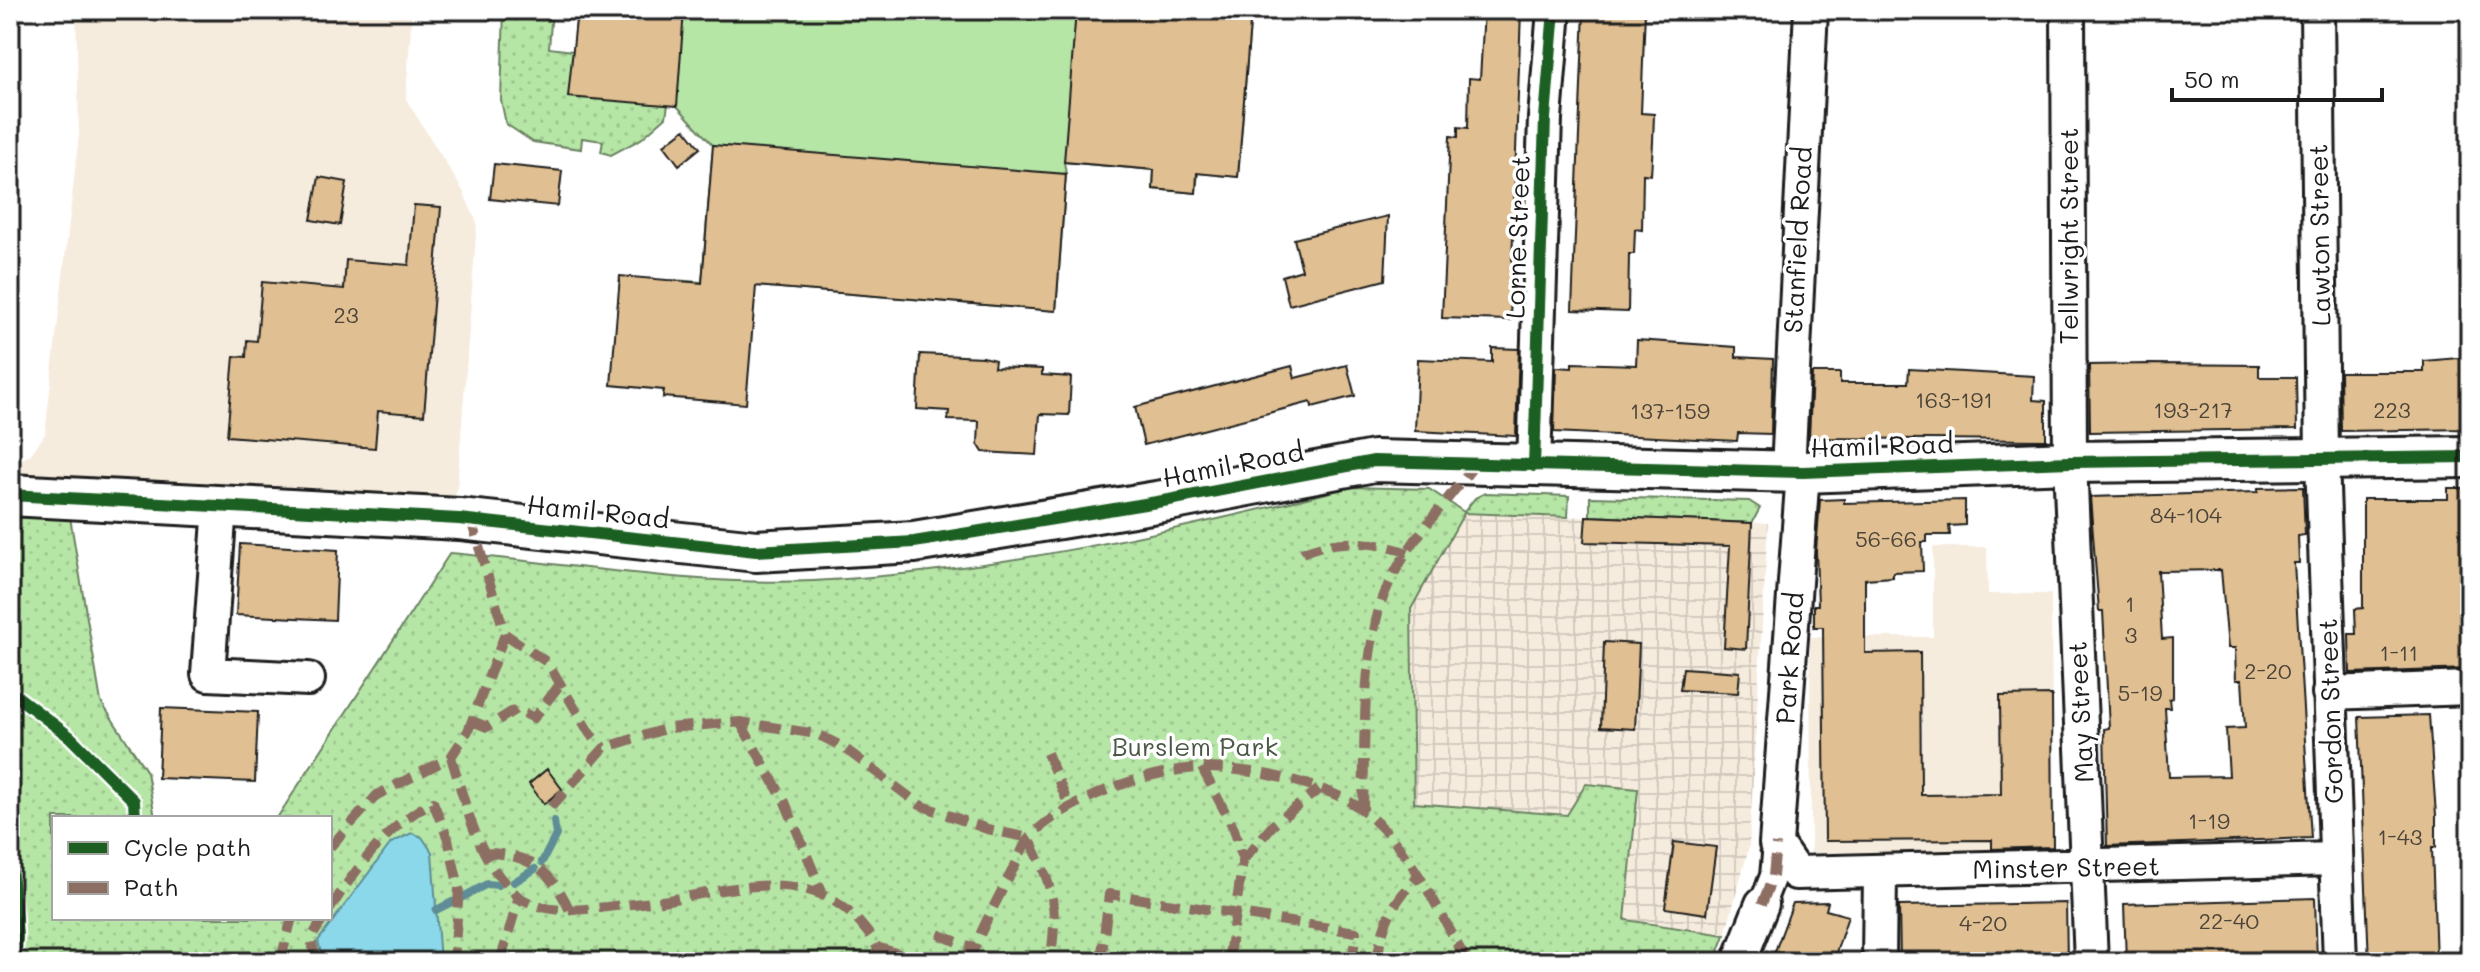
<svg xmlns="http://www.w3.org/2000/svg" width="2480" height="972" font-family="Mali,sans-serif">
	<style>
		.built { fill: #f6ecde }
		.industrial { fill: url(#industrial-grid) }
		.green { fill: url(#green-dots); stroke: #698161; stroke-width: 2 }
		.pitch { fill: #b6e6a6; stroke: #698161; stroke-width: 2 }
		.water { fill: #8ad8e9; stroke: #5e8d97; stroke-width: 2 }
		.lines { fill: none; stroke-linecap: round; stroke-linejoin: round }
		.stream { stroke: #5e8d97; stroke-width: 8 }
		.building { fill: #e0c092; stroke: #1c1c1c; stroke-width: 2; fill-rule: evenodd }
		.pedestrian-casing { stroke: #1c1c1c; stroke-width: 30 }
		.minor-casing { stroke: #1c1c1c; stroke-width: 38 }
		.tertiary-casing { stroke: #1c1c1c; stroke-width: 46 }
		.pedestrian { stroke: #fff; stroke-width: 24 }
		.minor { stroke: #fff; stroke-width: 32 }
		.tertiary { stroke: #fff; stroke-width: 40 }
		.quiet { stroke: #8d6e63; stroke-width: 10; stroke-dasharray: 20 10; stroke-linecap: butt }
		.cycleway-casing { stroke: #fff; stroke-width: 17 }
		.cycleway { stroke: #1b5e20; stroke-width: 12 }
		.labels { text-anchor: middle; stroke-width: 7; stroke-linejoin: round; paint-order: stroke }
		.number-label { font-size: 22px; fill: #4d453a }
		.street-label { font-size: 26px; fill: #1c1c1c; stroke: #fff }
		.park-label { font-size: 26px; fill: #4a5945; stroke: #fff }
	</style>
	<defs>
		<pattern id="industrial-grid" width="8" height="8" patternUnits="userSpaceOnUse" patternTransform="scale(2)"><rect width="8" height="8" fill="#f6ecde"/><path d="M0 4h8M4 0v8" fill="none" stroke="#d2cabe"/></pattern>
		<pattern id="green-dots" width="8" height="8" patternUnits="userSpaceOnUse" patternTransform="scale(2)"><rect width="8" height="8" fill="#b6e6a6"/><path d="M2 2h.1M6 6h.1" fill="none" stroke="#9cc58e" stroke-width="1.8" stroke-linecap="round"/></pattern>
	</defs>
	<rect width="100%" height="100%" fill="#fff"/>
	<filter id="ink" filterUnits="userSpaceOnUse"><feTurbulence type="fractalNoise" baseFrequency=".0125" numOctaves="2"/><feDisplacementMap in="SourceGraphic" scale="16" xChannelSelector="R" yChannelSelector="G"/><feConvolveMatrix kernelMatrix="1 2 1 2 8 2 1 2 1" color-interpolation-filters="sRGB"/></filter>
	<g filter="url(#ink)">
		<path class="built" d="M76,10H412L406,99L463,191L477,223L457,490L445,519L10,495V467L31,454L45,434L79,135Z
			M1933,547H1987L1988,594H2051L2053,852L1811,853L1810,637H1933Z
			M2470,720V823L2465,720Z"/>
		<path class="industrial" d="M1464,513L1768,523L1749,847L1725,935L1624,920L1638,789L1586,784L1568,815L1414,803L1411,609Z"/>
		<path class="green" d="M504,10H552L549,48L573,51L668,105L666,117L641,139L611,155L601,152L603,141L582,138L581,149L533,142L506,124L501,100Z
			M1351,487L1429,489L1464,512L1475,498L1485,493L1569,496L1568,517L1464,513L1411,609L1414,803L1567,815L1586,784L1638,789L1625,920L1725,935L1715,962H10V516L70,517L101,702L147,772L155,818H54V918H330V818H277L450,553C569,564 693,586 813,581C995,572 1176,531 1351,487Z
			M1590,497L1749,501L1760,508L1752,523L1590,516Z"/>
		<path class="pitch" d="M577,10H1251L1238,177L1198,173L1196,193L1153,189L1154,170L1064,162L1066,174L1056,311L756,286L663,397L672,280L702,282L713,145L677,106L571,81Z"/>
		<path class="water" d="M412,833L422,837L432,852L440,962H323L318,941L391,843Z"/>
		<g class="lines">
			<path class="stream" d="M542,862L556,835L554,821
				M514,882L535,869
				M463,897L487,884L498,885
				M436,910L452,902"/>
		</g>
		<path class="building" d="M577,10H684L677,106L568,97Z
			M1076,10H1251L1238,177L1197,173L1196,193L1153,189L1154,170L1064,162Z
			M1484,10H1521L1510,320L1442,318L1450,136L1458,137V127L1468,128L1469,78L1480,79Z
			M1584,10H1645L1641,113L1654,114L1653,142L1651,175L1643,174L1642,230L1635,229L1634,254H1629L1628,312L1572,310Z
			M685,129L700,148L679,165L664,145Z
			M713,145L1066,174L1056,311L756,286L746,404L663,397L664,390L611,385L620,276L702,283Z
			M494,164L562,171L558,206L490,199Z
			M319,177L347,182L340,225L311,220Z
			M414,205L441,207L424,415L378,411L375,448L227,436L234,356L246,357L247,340L257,341L262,282L344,289L346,260L409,265Z
			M1388,216L1385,280L1289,305L1282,276L1302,270L1294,239Z
			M1637,340L1736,347V357L1773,359L1771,434L1738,433L1737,441L1554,432L1556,367L1572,368V363L1636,365Z
			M1492,348L1519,349L1516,436L1415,431L1418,359L1492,362Z
			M920,354L983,357L995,360L994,367L1042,369V375L1071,377L1069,415L1040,414L1037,455L983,452L978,444L979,421L948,420L949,411L917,409Z
			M2470,357V429L2341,431L2340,372H2424V361Z
			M2150,364L2259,365V377H2296L2297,429L2090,432L2089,365Z
			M1347,365L1355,396L1312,407L1311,402L1144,445L1135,407L1292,366L1295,378Z
			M1909,369L2034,376L2033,400L2046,401V440L1809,438L1812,373H1840V383H1908Z
			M2303,487L2305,535L2298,536L2299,563H2294L2311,838L2107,846L2104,729L2109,728L2103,611H2099L2090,497L2258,492V488ZM2221,570L2228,648H2235L2236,680H2242L2245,728L2226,729L2229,776L2169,777L2165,708H2170L2169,699L2173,698V638L2162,639L2158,571Z
			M2448,488H2470V669L2350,673L2349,634H2356L2355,609L2363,608V499H2448Z
			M1844,499V503L1965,500V525L1949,526L1950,535H1927V542H1922L1923,571L1893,572V577L1865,579V653L1920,652L1921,795L2001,794L2000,696L2052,695L2053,847L1992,849V840L1825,841L1823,627H1814V605H1818L1816,551L1820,500Z
			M1586,516L1752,523L1746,649L1724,647L1730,546L1584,542Z
			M240,544L338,550L335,620L236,615Z
			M1604,642L1639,644L1635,729L1601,727Z
			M1683,668L1740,672L1738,693L1680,690Z
			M161,708L258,712L255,782L158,778Z
			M2429,715L2436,815V847H2432L2436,962H2369L2359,717Z
			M547,769L562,789L544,804L529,784Z
			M1674,842L1716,847L1707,914L1665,908Z
			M2315,898L2317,962H2126L2124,904Z
			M1828,902L1826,910L1848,916L1833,962H1771L1793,903Z
			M2066,903L2067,962H1900L1899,906Z"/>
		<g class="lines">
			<g class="pedestrian-casing">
				<path id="pedestrian" d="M1762,904L1773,876L1776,844"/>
			</g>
			<g class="minor-casing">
				<path id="minor" d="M2068,10L2070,462L2091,962
					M2317,10L2322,460L2340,962
					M1534,466L1545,118L1554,10
					M1788,470L1811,10
					M1803,472L1776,844L1796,873L2336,859
					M220,506L208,674L308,679
					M2329,693L2470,688
					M1739,962L1762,904
					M1879,962L1880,872"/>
			</g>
			<g class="tertiary-casing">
				<path id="tertiary" d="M10,495L459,519L756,551L914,542L1169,500L1374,461L1803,472L2070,462L2470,457"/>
			</g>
			<use href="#pedestrian" class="pedestrian"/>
			<use href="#minor" class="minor"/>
			<use href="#tertiary" class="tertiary"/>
			<path class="quiet" d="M1302,553C1332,538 1377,541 1408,553
				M505,634L548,663L590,734L604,748
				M472,721L487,727L516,709L534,718L561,683
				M740,722L785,802L822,892
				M1047,753L1069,806
				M451,757C467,807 477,862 519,897
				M1202,768L1234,829L1243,860L1228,962
				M551,807L604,748L668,728L740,722L817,734L843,747L920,805L987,829L1029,838C1053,888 1059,906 1050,962
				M1363,810C1365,745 1362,676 1378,613C1393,557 1442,508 1476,463
				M330,847L377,795L451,757L468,731L505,634L471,520
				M484,853C528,853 552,870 570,911
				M1243,860L1273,825L1319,789
				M1762,904L1773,876L1776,844
				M330,909C356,869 388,824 433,802L448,839L459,888L454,962
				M938,934L974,949
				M880,948L925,962
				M280,962L292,918
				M316,962L311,938L324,918
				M500,962L519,897C548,915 575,910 607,907C627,904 648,903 668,900C733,889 807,865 858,921C869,934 879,945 882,962
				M969,962C981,929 997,900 1013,869C1019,859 1023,845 1030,837C1066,799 1151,769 1202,768C1246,767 1332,784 1365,812C1412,851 1438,909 1467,962
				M1101,962L1109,894L1356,932L1352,962
				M1377,962C1382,922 1392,904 1419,875"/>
			<g class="cycleway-casing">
				<path id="cycleway" d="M1534,466L1545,118L1554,10
					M10,495L459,519L756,551L914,542L1169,500L1374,461L1803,472L2070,462L2470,457
					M10,691L70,737L134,801L135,818
					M10,853L17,937L15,962"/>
			</g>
			<use href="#cycleway" class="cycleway"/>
		</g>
	</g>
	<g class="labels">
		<g class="number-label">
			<text x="346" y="323">23</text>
			<text x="1954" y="408">163-191</text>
			<text x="2193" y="418">193-217</text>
			<text x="2392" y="418">223</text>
			<text x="1670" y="419">137-159</text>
			<text x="2186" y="523">84-104</text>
			<text x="1886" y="547">56-66</text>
			<text x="2130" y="612">1</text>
			<text x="2131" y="643">3</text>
			<text x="2399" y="661">1-11</text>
			<text x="2268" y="679">2-20</text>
			<text x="2140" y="701">5-19</text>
			<text x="2209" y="829">1-19</text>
			<text x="2400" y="845">1-43</text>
			<text x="2229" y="929">22-40</text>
			<text x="1983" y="931">4-20</text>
		</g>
		<g class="street-label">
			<text transform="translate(2320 235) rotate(-91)" y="9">Lawton Street</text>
			<text transform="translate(2069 236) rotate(-90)" y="9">Tellwright Street</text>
			<text transform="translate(1518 237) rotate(-88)" y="9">Lorne Street</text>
			<text transform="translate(1798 240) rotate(-87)" y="9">Stanfield Road</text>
			<text transform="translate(1882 446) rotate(-2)" y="9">Hamil Road</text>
			<text transform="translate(1233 465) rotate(-11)" y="9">Hamil Road</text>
			<text transform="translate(598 512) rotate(6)" y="9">Hamil Road</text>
			<text transform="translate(1790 658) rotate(-86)" y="9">Park Road</text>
			<text transform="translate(2331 711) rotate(-92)" y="9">Gordon Street</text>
			<text transform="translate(2081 712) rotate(-93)" y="9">May Street</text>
			<text transform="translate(2066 868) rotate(-1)" y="9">Minster Street</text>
		</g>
		<g class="park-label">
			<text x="1195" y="756">Burslem Park</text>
		</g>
	</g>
	<rect width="2480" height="972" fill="none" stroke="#fff" stroke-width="40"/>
	<rect x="20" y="20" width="2440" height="932" fill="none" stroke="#1c1c1c" stroke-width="3" filter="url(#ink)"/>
	<rect x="52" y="816" width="280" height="104" fill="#ffffff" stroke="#a4a4a4" stroke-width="2"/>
	<rect x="68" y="842" width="40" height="12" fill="#1b5e20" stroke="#a4a4a4" stroke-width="2"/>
	<text x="124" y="856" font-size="24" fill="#1c1c1c">Cycle path</text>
	<rect x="68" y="882" width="40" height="12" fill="#8d6e63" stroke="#a4a4a4" stroke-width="2"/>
	<text x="124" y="896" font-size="24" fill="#1c1c1c">Path</text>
	<path d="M2172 88v12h210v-12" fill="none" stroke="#1c1c1c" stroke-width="4"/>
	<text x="2184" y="88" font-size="24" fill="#1c1c1c" stroke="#ffffff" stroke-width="6" paint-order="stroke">50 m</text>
</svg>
